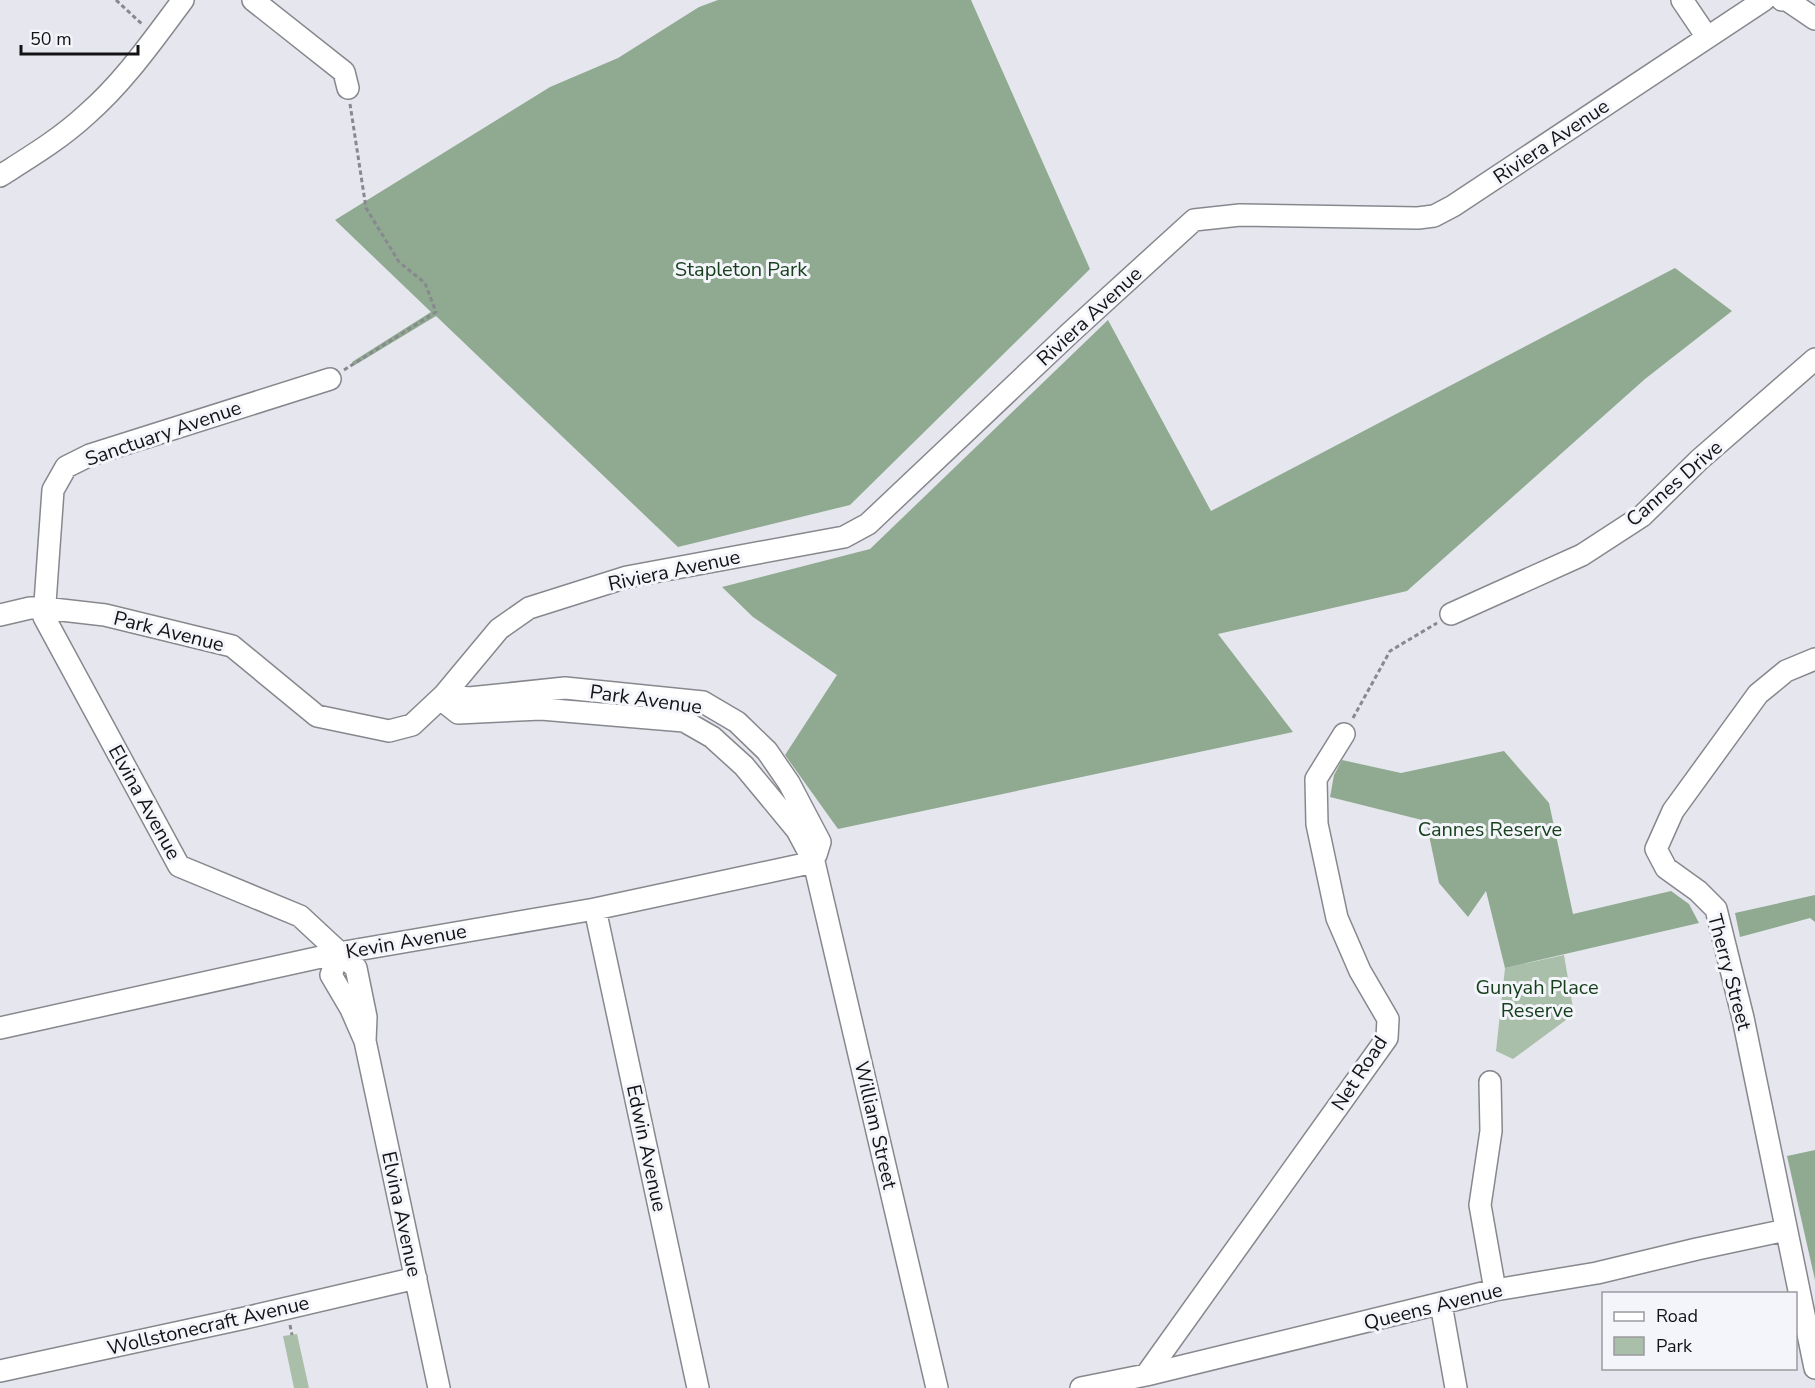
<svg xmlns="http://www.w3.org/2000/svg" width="1815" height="1388" font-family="'Nunito Sans',sans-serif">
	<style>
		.green { fill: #a9bfaa }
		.forest { fill: #8faa90 }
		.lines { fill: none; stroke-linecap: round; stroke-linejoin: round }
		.minor-casing { stroke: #87888e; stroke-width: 24 }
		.path { stroke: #88898e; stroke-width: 3; stroke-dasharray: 4.5 3; stroke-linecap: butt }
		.minor { stroke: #fff; stroke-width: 21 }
		.labels { text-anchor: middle; stroke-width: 6; stroke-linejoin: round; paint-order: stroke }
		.street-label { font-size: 20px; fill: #131315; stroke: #f4f5fb }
		.park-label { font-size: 20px; fill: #153f1b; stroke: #f4f5fb }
	</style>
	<rect width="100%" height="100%" fill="#e6e7ee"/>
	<path class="green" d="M1564,955L1574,1014L1513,1059L1496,1051L1505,968Z
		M297,1334L309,1388H294L283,1336Z"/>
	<path class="forest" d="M718,0H971L1090,269L850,505L678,547L436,316L355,365L352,362L431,312L335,220L550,87L618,58L699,7Z
		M1675,268L1732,311L1645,379L1407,591L1218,634L1293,732L838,829L785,755L837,675L753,617L722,587L870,549L1108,320L1211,511Z
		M1504,751L1549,803L1573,914L1671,891L1689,904L1699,923L1505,968L1486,891L1468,917L1439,883L1426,821L1330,797L1334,775L1342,760L1401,773Z
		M1815,895V922L1810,918L1740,937L1735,913Z
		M1815,1150V1280L1787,1156Z"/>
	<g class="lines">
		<g class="minor-casing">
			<path id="minor" d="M253,0L344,72L348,88
				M1682,0L1707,37
				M1782,0H1787L1815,19
				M0,176C30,157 60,139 86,115C124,82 153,40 183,0
				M330,379L90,455L66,467L53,490L44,617L179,866L300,916L356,968L366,1017L365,1041
				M1451,614L1582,555L1642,516L1699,460L1815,359
				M0,615L30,608H44L105,615L232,646L317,716L389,731L412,725L444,695L499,629L529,608L627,577L844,537L868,524L1070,333L1194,220L1240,215L1418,218L1434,216L1453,206L1764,0
				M1815,659L1786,671L1758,694L1673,811L1656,849L1666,868L1698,891L1716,909L1743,1018L1815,1368
				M444,695L448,705L458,713L541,709L684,721L712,737L744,766L797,830L814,862L937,1388
				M444,695L469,698L565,688L703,702L737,722L767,751L789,783L820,842L816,855
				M595,909L698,1388
				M339,953L331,975L351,1009L365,1041L439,1388
				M0,1028L339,953L595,909L814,862
				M1490,1082L1491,1131L1480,1205L1495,1290
				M1441,1304L1456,1388
				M0,1371L245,1318L416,1278
				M1146,1375L1387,1038L1388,1019L1360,971L1337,918L1317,824L1316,779L1344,734
				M1081,1388L1146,1375L1495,1290L1597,1273L1697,1249L1786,1230"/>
		</g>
		<path class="path" d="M116,0L143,25
			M344,370L436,312L425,283L399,262L366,208L350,104
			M1353,718L1390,651L1437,623
			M290,1325L292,1335"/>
		<use href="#minor" class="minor"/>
	</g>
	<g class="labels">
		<g class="street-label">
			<text transform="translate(1551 141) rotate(-34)" y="7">Riviera Avenue</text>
			<text transform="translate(1089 316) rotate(-43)" y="7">Riviera Avenue</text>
			<text transform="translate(163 433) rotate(-19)" y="7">Sanctuary Avenue</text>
			<text transform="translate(1674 483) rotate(-41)" y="7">Cannes Drive</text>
			<text transform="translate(674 570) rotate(-12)" y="7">Riviera Avenue</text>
			<text transform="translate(169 631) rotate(14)" y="7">Park Avenue</text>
			<text transform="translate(646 699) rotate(8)" y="7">Park Avenue</text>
			<text transform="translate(145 802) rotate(61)" y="7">Elvina Avenue</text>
			<text transform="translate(406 941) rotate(-10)" y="7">Kevin Avenue</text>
			<text transform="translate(1730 972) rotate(75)" y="7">Therry Street</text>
			<text transform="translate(1359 1073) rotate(-57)" y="7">Net Road</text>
			<text transform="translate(876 1125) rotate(77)" y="7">William Street</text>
			<text transform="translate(647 1148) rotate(78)" y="7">Edwin Avenue</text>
			<text transform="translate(402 1214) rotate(78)" y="7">Elvina Avenue</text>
			<text transform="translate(1433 1306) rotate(-14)" y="7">Queens Avenue</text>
			<text transform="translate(208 1325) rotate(-13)" y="7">Wollstonecraft Avenue</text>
		</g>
		<g class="park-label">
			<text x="741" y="276">Stapleton Park</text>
			<text x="1490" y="836">Cannes Reserve</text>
			<text x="1537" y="994">Gunyah Place<tspan x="1537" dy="23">Reserve</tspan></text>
		</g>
	</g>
	<rect x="1602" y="1292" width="195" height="78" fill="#f4f5fb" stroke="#9a9b9f" stroke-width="1.5"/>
	<rect x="1614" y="1312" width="30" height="9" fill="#ffffff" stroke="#9a9b9f" stroke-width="1.5"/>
	<text x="1656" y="1322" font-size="18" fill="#131315">Road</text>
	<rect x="1614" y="1337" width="30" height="18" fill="#a9bfaa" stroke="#9a9b9f" stroke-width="1.5"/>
	<text x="1656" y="1352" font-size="18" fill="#131315">Park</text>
	<path d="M21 45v9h117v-9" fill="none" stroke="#131315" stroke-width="3"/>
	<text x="30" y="45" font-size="18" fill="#131315" stroke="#f4f5fb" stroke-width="4.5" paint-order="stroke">50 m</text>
</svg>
